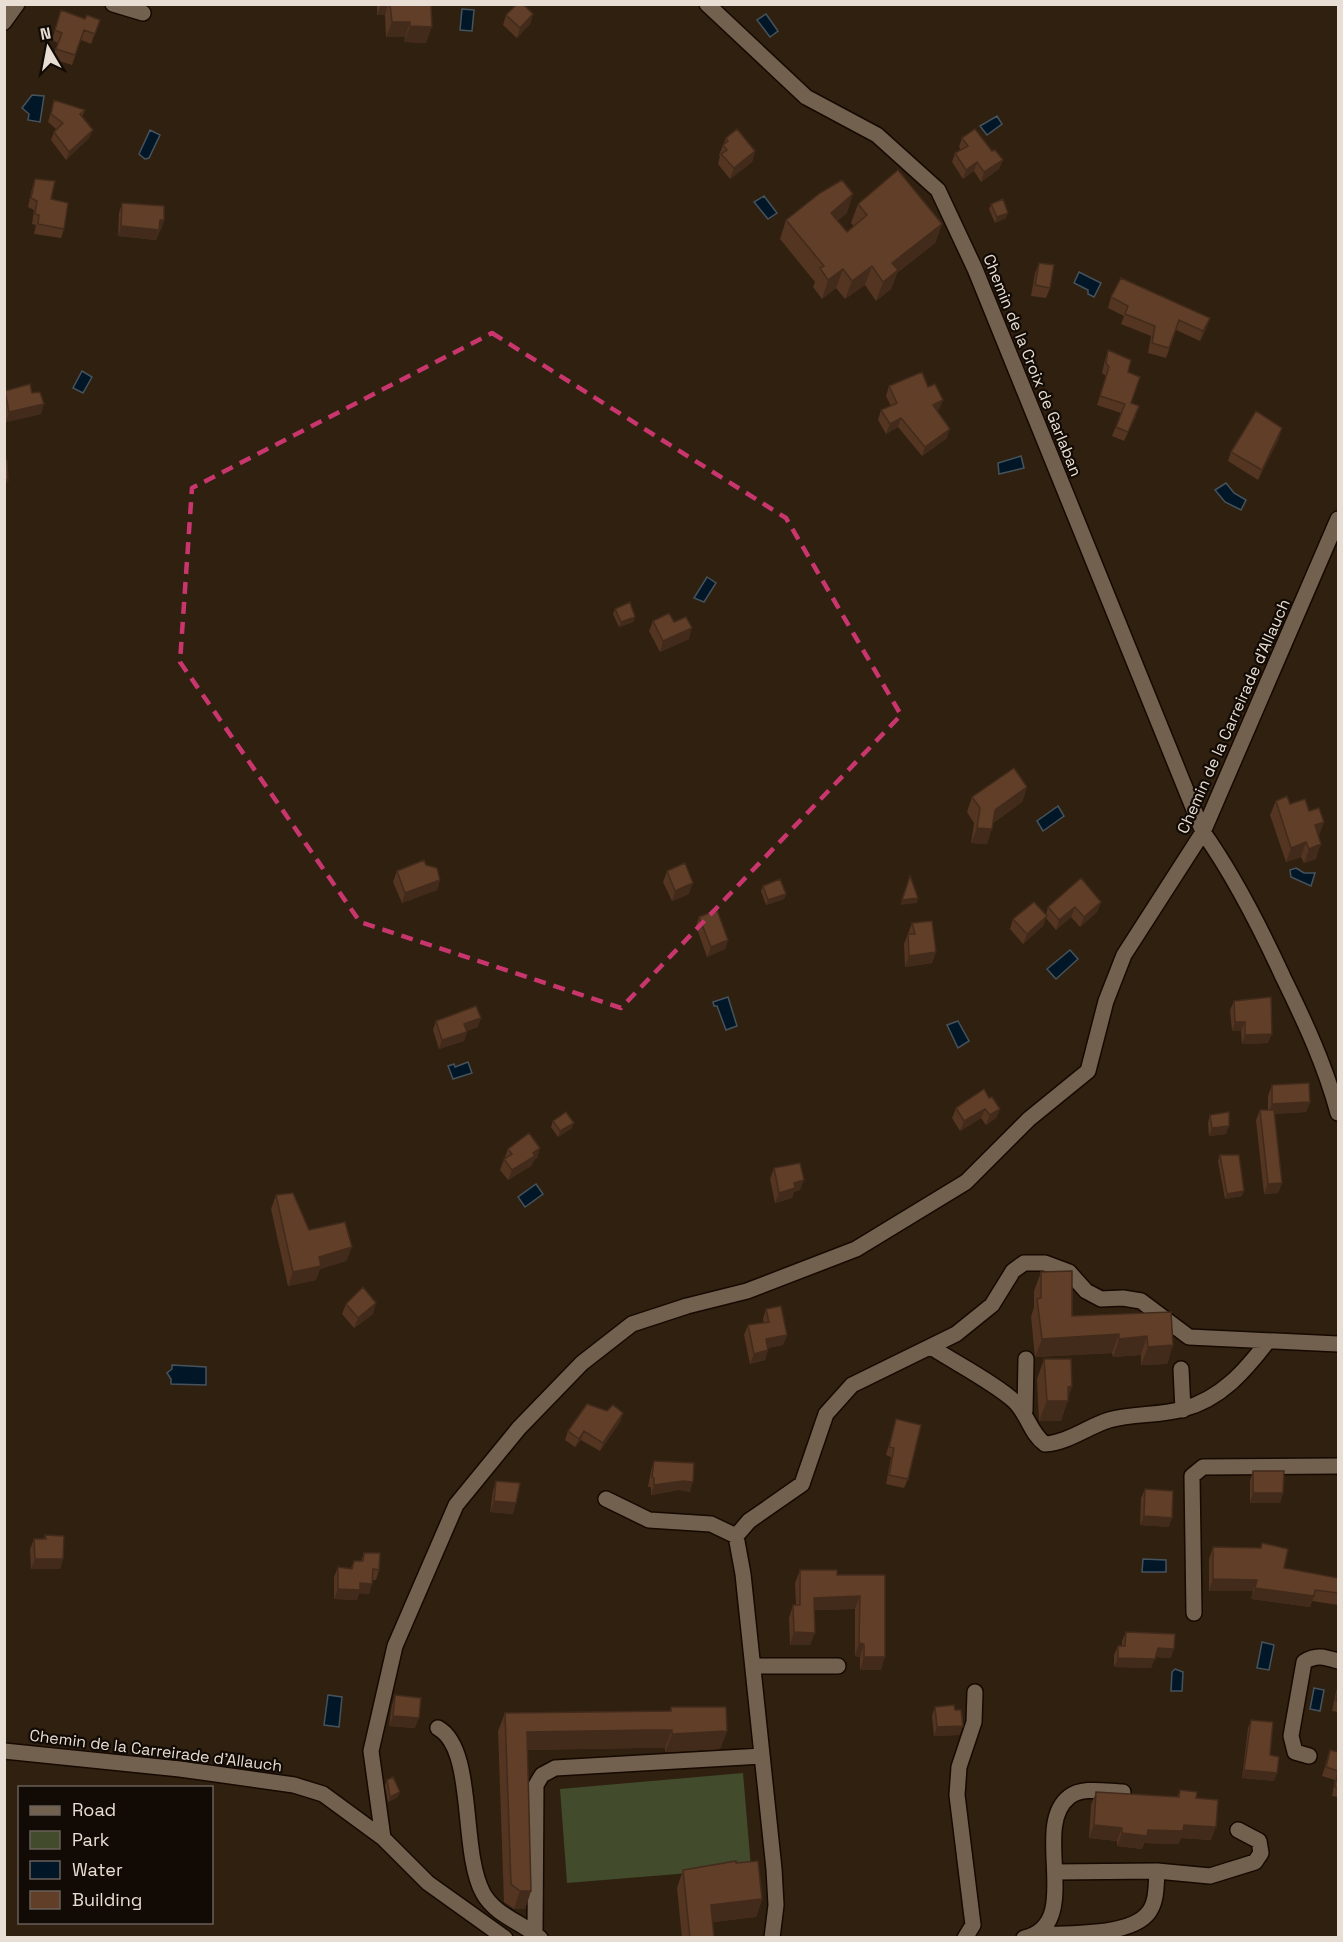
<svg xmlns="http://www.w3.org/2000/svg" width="1343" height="1942" font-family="'Space Grotesk',sans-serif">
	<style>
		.green { fill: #424b2c }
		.water { fill: #011728; stroke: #46535c; stroke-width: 1.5 }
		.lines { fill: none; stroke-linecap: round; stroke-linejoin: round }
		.minor-casing { stroke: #160900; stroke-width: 18 }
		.minor { stroke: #736150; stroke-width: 15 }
		.wall { fill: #533522 }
		.shaded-wall { fill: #432b1c }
		.building { fill: #603e28; stroke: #432b1c; stroke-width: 1.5 }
		.marked { fill: none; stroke: #c8366d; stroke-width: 4.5; stroke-dasharray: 12 8; stroke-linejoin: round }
		.labels { text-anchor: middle; stroke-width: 4.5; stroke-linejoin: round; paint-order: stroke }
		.street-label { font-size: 16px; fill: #e8ded4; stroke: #120b05 }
	</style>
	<rect width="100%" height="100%" fill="#2f2010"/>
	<path class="green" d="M743,1773L751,1868L567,1883L560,1789Z"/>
	<path class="water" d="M462,9L474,10L472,31L460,30Z
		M766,14L778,31L770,37L757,20Z
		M32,95L44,96L40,122L28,120L29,114L22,108Z
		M997,116L1002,124L987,135L980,126Z
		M150,130L160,135L149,158L145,159L139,154Z
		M764,196L777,213L768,219L754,202Z
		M1079,272L1101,283L1094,297L1088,294V290L1074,283Z
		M82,371L92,377L83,393L73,388Z
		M1021,456L1024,468L999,474L998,463Z
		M1226,483L1234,493L1246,500L1241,510L1225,502L1215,490Z
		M707,577L716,583L704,602L694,598Z
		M1058,806L1064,816L1043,831L1037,821Z
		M1296,868L1304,873H1315L1311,886L1291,877L1290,870Z
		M1070,950L1078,959L1056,979L1047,969Z
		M728,997L737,1026L726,1030L717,1006H714L713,1002Z
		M958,1021L969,1041L958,1048L947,1025Z
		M468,1062L472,1073L453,1079L448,1066L454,1064L455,1067Z
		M536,1184L543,1194L525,1207L518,1197Z
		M172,1365L206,1367V1385L171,1384V1379L167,1373L172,1369Z
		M1143,1559L1166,1560V1572H1142Z
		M1262,1642L1274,1645L1269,1670L1257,1668Z
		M1175,1669L1183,1672L1182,1691H1171L1172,1672Z
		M1314,1688L1324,1690L1320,1711L1310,1709Z
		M328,1695L342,1697L339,1727L324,1725Z"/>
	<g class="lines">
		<g class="minor-casing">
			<path id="minor" d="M113,4L143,13
				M707,4L806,97L877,135L938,190L975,269L1203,832C1235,877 1260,927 1283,977C1305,1022 1325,1065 1338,1113
				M4,22L17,4
				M931,1347C954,1362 993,1382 1013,1400C1028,1413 1029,1432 1045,1444C1067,1443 1087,1427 1109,1420C1133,1413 1159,1416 1183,1409C1221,1399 1245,1371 1268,1341
				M1181,1369L1183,1410
				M1025,1411L1026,1359
				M606,1499L649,1520L711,1524L736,1536
				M1194,1613L1192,1476L1203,1467L1338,1466
				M753,1666H838
				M438,1728C476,1749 460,1851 483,1893C495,1915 521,1922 540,1938
				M4,1751L180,1769L294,1785L323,1794L383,1838L428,1883L505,1938
				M1309,1756L1295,1752L1291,1736L1304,1662C1316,1654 1325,1657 1338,1661
				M383,1838L371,1751L395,1646L456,1505L519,1428L582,1363L632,1324L687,1306L747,1291L856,1249L966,1182L1029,1119L1088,1071L1106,1001L1124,955L1203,832L1338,519
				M1055,1872L1157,1871L1210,1876L1255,1862L1261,1853L1259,1841L1238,1830
				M535,1933L536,1785L542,1775L555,1768L762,1756
				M1037,1935C1066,1933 1131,1937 1149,1912C1157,1901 1156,1885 1157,1871
				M772,1938L776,1905L774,1869L743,1574L736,1536L749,1521L802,1484L826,1414L852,1385L956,1334L992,1305L1013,1271L1024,1263H1045L1069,1272L1086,1291L1101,1299L1123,1298L1141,1301L1189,1337L1338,1344
				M965,1938L973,1925L957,1795L959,1767L974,1722L975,1692
				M1024,1938C1085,1925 1030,1827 1069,1797C1082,1786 1108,1792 1123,1792"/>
		</g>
		<use href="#minor" class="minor"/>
	</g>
	<path class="wall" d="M377,4H431L426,43L404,42L405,37H386L385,15H377Z
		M61,10L85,19L100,20L91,44L81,40L72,65L52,59L58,43L52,40Z
		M533,14L530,24L517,38L503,25L506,15Z
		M54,100L85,110L82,117L89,138L66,160L51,140L54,132L56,129L48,122Z
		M726,138L755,151L752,162L730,179L718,164L720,156L719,155Z
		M962,138L992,151L1003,160L999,169L981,182L974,171L963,179L952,162L955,153L961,150L959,147Z
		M35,179L51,199L64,229L61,238L34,234L36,225L32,224L34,210L28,207L32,188Z
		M122,203L164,220L156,240L118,236L119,213Z
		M858,204L942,224L935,243L897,273L891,289L876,301L865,285L845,299L836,288L822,299L813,287L815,282L780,239L786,220L847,213L837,221L847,232L854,226L851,223Z
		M991,204L1006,218L995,223L989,209Z
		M1039,263L1050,288L1046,298L1031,296L1035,273Z
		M1111,297L1210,318L1206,329L1200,341L1176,330L1166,358L1148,353L1151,336L1121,324L1124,316L1108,308Z
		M1108,350L1128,372L1131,403L1136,416L1124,441L1112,436L1121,413L1097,405L1106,376L1102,373L1105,360Z
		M889,386L928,387L943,400L939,409L937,410L947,438L922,456L898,427L886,434L878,420L881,410L891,406L886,396Z
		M5,391L32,393L41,414L6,422L4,417Z
		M1279,438L1258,480L1228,461L1231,452Z
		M615,609L635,617L633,622L619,627L613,614Z
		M653,621L674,622L689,639L660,652L649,631Z
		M1027,787L1022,802L993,823L987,844L971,843L974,823L967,812L972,797Z
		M1276,801L1290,804L1318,836L1316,859L1304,863L1301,857L1286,862L1270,815Z
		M426,865L440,880L437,890L402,903L393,882L397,871Z
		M667,871L689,894L672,901L663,882Z
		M763,886L786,894L784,899L766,905L761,891Z
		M1101,902L1097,912L1080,927L1071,917L1056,930L1046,918L1043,926L1023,944L1010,929L1013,919L1046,915L1048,907Z
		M699,917L728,940L725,949L707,957L696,926Z
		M912,923L936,952L932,963L905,967L904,944Z
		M1234,1001L1268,1043L1242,1044L1241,1031H1232L1230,1010Z
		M436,1021L478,1027L467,1031L464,1041L439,1049L433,1030Z
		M1272,1085L1310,1102L1306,1112L1274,1114L1282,1183L1278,1193L1264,1194L1256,1120L1260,1110H1268V1096Z
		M956,1108L1000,1109L996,1118L986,1125L981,1118L960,1131L952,1118Z
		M1210,1115L1226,1134L1209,1136L1208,1123Z
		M553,1121L572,1128L558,1137L551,1127Z
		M540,1148L537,1158L534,1160L531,1166L508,1180L500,1170L508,1149Z
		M1220,1155L1242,1196L1225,1199L1218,1161Z
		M774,1168L800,1190L794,1192L792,1198L775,1203L770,1179Z
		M276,1195L309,1230L352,1247L346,1261L320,1269L316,1280L288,1286L271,1209Z
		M1041,1272L1072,1316L1171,1312L1173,1345L1167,1364L1141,1365V1355L1113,1357L1112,1353L1035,1357L1031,1317L1034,1307V1291Z
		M346,1304L373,1314L354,1328L342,1314Z
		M766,1309L787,1335L783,1345L768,1348V1350L765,1360L750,1364L744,1335L748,1325L764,1323L763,1319Z
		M1044,1359L1072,1386L1061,1421H1039L1037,1379Z
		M607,1411L623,1413L620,1422L600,1451L581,1440L575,1447L565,1440L568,1431Z
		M896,1419L908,1479L904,1488L886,1484L891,1457L886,1455Z
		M654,1461L690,1492L679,1490L651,1495V1487H648L651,1471Z
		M1253,1471L1283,1493L1280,1503H1250V1481Z
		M496,1481L513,1514L490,1512L493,1491Z
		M1145,1489L1169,1527L1140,1525L1141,1498Z
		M45,1535L63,1559L60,1569H31L30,1549L34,1539H44Z
		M1262,1543L1284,1568L1338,1578V1605L1312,1601L1310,1607L1251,1599L1253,1591H1209V1559L1213,1547L1260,1548Z
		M364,1553L379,1570L376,1580H372L369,1594L359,1593L357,1600L334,1599V1577L338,1567L351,1568L354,1561H361Z
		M800,1570L837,1575H885L881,1670H860V1657L855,1656V1609L814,1610L810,1645H790L789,1618L793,1605H796L795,1583Z
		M1126,1632L1171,1658L1155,1657L1151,1668L1114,1667V1655L1118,1646H1122V1641Z
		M1338,1685V1712L1332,1711L1336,1692Z
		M395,1695L415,1728L389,1726L392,1705Z
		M671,1707L727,1731L720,1749L665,1752V1748H642L527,1750L531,1891L525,1909H514L504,1902L498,1731L505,1713L670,1711Z
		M935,1707L963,1726L959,1735L934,1736L932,1716Z
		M1251,1720L1270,1755L1274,1781L1242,1778L1248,1728Z
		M1330,1750L1338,1752V1797L1332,1796L1335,1780L1322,1776Z
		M387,1780L398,1797L388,1802L385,1785Z
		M1180,1790L1211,1840L1181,1838L1178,1844L1144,1843L1142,1849L1117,1846V1841L1089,1838L1091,1805L1096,1792L1177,1797Z
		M736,1863L762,1899L756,1917L713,1922L714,1938H682L677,1888L683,1870Z"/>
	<path class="shaded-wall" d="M381,4H388L385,15H377Z
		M533,14L530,24L517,38L520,28Z
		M392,22H410L405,37H386Z
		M410,26L432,27L426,43L404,42Z
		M93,130L89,138L66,160L69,152Z
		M755,151L752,162L730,179L734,168Z
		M1003,160L999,169L981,182L984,172Z
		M977,162L974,171L963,179L966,170Z
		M853,194L847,213L824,232L831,213Z
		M1008,213L1006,218L995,223L997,217Z
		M160,220H164L161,230H157Z
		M942,224L935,243L897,273L891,289L876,301L883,282L892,263Z
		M121,226L159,230L156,240L118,236Z
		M872,266L865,285L845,299L852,281Z
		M843,269L836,288L822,299L828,280Z
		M1210,318L1206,329L1200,341L1203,331Z
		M943,400L939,409L930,414L933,405Z
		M44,404L41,414L6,422L9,412Z
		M901,418L898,427L886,434L890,424Z
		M1282,428L1279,438L1258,480L1262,470Z
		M950,429L947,438L922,456L925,447Z
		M4,479L8,480L4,490Z
		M635,617L633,622L619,627L621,622Z
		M692,628L689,639L660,652L663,641Z
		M1027,787L1022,802L989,825L995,810Z
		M1324,822L1319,836L1315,825Z
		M977,828L992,829L987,844L971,843Z
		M1306,842L1301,857L1286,862L1291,848Z
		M1321,844L1316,859L1304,863L1309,849Z
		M440,880L437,890L402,903L405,893Z
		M693,883L689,894L672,901L675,891Z
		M786,894L784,899L766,905L768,900Z
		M918,898L917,903L900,905L902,900Z
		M1101,902L1097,912L1080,927L1084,917Z
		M1075,907L1071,917L1056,930L1059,920Z
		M1047,916L1043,926L1023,944L1027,934Z
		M728,940L725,949L707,957L711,947Z
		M936,952L932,963L905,967L909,956Z
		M481,1018L478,1027L461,1033L464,1024Z
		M1235,1022H1245L1241,1031H1232Z
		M467,1032L464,1041L439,1049L442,1040Z
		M1272,1034L1268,1043L1242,1044L1245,1035Z
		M1310,1102L1306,1112L1268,1114L1272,1104Z
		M985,1109L981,1118L960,1131L964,1121Z
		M1000,1109L996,1118L986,1125L990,1115Z
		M574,1123L572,1128L558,1137L560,1131Z
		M1229,1126L1226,1134L1209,1136L1212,1128Z
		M540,1148L537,1158L534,1160L531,1166L508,1180L512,1170Z
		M804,1180L800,1190L794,1192L792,1198L775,1203L779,1193L794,1183Z
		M1282,1183L1278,1193L1264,1194L1268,1184Z
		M1244,1191L1242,1196L1225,1199L1227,1194Z
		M352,1247L346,1261L320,1269L316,1280L288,1286L293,1272L319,1257Z
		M376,1303L373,1314L354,1328L358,1318Z
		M1119,1334L1112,1353L1035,1357L1042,1339Z
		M787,1335L783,1345L763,1349L766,1339Z
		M1147,1336L1141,1355L1113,1357L1119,1339Z
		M1173,1345L1167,1364L1141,1365L1148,1347Z
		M768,1350L765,1360L750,1364L754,1354Z
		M1072,1386L1061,1421H1039L1047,1401L1068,1387Z
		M623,1413L620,1422L600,1451L603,1443Z
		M584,1431L581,1440L575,1447L579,1439Z
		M683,1481L693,1482L690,1492L679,1490L651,1495L654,1485Z
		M1253,1493H1283L1280,1503H1250Z
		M494,1501L516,1503L513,1514L490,1512Z
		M1144,1516L1172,1518L1169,1527L1140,1525Z
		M35,1559H63L60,1569H31Z
		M1213,1579L1257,1580L1253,1591H1209Z
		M360,1583L372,1584L369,1594L359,1593L357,1600L334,1599L338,1589Z
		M1255,1588L1314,1596L1310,1607L1251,1599Z
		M860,1596L855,1609L809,1610L814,1598Z
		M794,1632L815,1633L810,1645H790Z
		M859,1643L864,1644L860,1657L855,1656Z
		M1158,1648L1174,1649L1171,1658L1154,1657Z
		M864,1657H885L881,1670H860Z
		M1118,1658L1155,1659L1151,1668L1114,1667Z
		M393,1716L419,1718L415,1728L389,1726Z
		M963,1726L959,1735L934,1736L937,1727Z
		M649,1730H672L665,1748H642L520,1750L527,1732Z
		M727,1731L720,1749L665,1752L672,1734Z
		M1244,1770L1277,1773L1274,1781L1242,1778Z
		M400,1792L398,1797L388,1802L390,1797Z
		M1094,1825L1122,1828L1117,1841L1089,1838Z
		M1184,1825L1216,1827L1211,1840L1181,1838L1178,1844L1144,1843L1142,1849L1117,1846L1122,1833Z
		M520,1891H531L525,1909H514Z
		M762,1899L756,1917L704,1923L711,1905Z"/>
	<path class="building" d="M390,4H431L432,27L410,26V22H392Z
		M517,4H523L533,14L520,28L506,15Z
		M61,10L85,19L87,15L100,20L95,34L84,30L75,55L56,49L62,33L55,30Z
		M54,100L85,110L80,114L93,130L69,152L54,132L63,123L51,114Z
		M737,129L755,151L734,168L721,154L727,150L723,145L728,141L726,138Z
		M975,129L992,151L995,150L1003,160L984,172L977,162L966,170L955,153L968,146L962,138Z
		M898,170L942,224L892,263L898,270L883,282L872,266L852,281L843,269L828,280L820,268L824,266L786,220L820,193L842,180L853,194L831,213L847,232L867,215L858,204Z
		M35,179L55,181L51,199L68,203L64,229L38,224L39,215L35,214L37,201L31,198Z
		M1003,199L1008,213L997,217L991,204Z
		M122,203L164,206V220H160L159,230L121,226Z
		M1039,263L1054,265L1050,288L1035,285Z
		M1121,278L1210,318L1203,331L1179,320L1169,348L1152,343L1155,326L1125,314L1128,306L1111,297Z
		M1108,350L1131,360L1128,372L1140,377L1131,403L1139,406L1128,432L1116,427L1125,404L1100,396L1109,367L1106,363Z
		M922,372L928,387L935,384L943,400L933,405L950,429L925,447L901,418L890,424L881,410L897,403L889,386Z
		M30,384L32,393L40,392L44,404L9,412L5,391Z
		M1256,411L1282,428L1262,470L1231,452Z
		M4,460H7L8,480L4,479Z
		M630,602L635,617L621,622L615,609Z
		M669,613L674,622L686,617L692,628L663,641L653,621Z
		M1014,768L1027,787L995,810L992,829L977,828L980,808L972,797Z
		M1287,796L1290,804L1305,799L1309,811L1319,808L1324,822L1315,825L1321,844L1309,849L1306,842L1291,848L1276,801Z
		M424,860L426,865L437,868L440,880L405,893L397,871Z
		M685,863L693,883L675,891L667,871Z
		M910,876L918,898L902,900Z
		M1081,878L1101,902L1084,917L1075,907L1059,920L1048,907Z
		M780,879L786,894L768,900L763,886Z
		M1034,902L1047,916L1027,934L1013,919Z
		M717,910L728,940L711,947L699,917Z
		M932,921L936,952L909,956L908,934H915L912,923Z
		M1271,997L1272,1034L1245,1035V1022H1235L1234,1001Z
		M476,1006L481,1018L464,1024L467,1032L442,1040L436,1021Z
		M1309,1083L1310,1102L1272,1104V1085Z
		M984,1089L989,1098L992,1097L1000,1109L990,1115L985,1109L964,1121L956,1108Z
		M1260,1110H1274L1282,1183L1268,1184Z
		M566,1112L574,1123L560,1131L553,1121Z
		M1229,1112V1126L1212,1128L1210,1115Z
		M529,1133L540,1148L533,1153L535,1156L512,1170L504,1159L512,1154L508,1149Z
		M1220,1155H1239L1244,1191L1227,1194Z
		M800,1163L804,1180L794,1183L795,1188L779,1193L774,1168Z
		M293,1193L309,1230L345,1222L352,1247L319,1257L321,1266L293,1272L276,1195Z
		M1072,1271V1316L1171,1312L1173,1345L1148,1347L1147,1336L1119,1339V1334L1042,1339L1037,1299L1041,1298V1272Z
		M363,1287L376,1303L358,1318L346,1304Z
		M781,1306L787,1335L766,1339L768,1350L754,1354L748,1325L769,1322L766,1309Z
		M1044,1359H1071L1072,1386L1068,1387V1401H1047Z
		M587,1404L607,1411L613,1405L623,1413L603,1443L584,1431L579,1439L568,1431Z
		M896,1419L921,1425L908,1479L889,1475L894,1448L889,1447Z
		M654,1461L694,1463L693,1482L683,1481L654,1485V1478L652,1477Z
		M1253,1471H1284L1283,1493H1253Z
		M496,1481L520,1483L516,1503L494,1501Z
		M1145,1489L1173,1491L1172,1518L1144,1516Z
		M45,1535L64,1536L63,1559H35L34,1539H46Z
		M1262,1543L1288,1549L1284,1568L1338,1578V1593L1315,1590L1314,1596L1255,1588L1257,1580L1213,1579V1547L1261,1548Z
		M364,1553H380L379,1570L373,1569L372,1584L360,1583V1590L338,1589V1567L352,1569L354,1561H363Z
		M800,1570H837V1575H885V1657H864V1644L859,1643L860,1596L814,1598L815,1633L794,1632L793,1605H800Z
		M1126,1632L1175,1634L1174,1649L1158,1648L1155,1659L1118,1658V1646H1125Z
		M1338,1687V1702L1336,1701Z
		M395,1695L421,1698L419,1718L393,1716Z
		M954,1705L955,1710H961L963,1726L937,1727L935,1707Z
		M671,1707H726L727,1731L672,1734V1730H649L527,1732L531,1891H520L511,1884L505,1713L671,1711Z
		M1251,1720L1273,1722L1270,1755L1279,1757L1277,1773L1244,1770Z
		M1330,1750L1338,1752V1788L1335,1787L1338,1771L1326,1767Z
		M393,1777L400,1792L390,1797L387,1780Z
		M1180,1790L1197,1792L1196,1798L1218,1800L1216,1827L1184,1825L1183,1831L1148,1830L1147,1836L1122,1833V1828L1094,1825L1096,1792L1179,1797Z
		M736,1861V1863L758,1861L762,1899L711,1905L714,1938H690L683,1870Z"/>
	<path class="marked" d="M492,333L786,518L901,715L621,1008L360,922L180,662L192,488Z"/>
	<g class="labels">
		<g class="street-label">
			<text transform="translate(1033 365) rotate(68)" y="6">Chemin de la Croix de Garlaban</text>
			<text transform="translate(1233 716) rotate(-66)" y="6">Chemin de la Carreirade d'Allauch</text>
			<text transform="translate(156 1750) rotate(7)" y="6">Chemin de la Carreirade d'Allauch</text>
		</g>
	</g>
	<rect width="1343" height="1942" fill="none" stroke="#e8ded4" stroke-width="12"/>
	<rect x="18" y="1786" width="195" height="138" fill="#120b05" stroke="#685f58" stroke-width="1.5"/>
	<rect x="30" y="1806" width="30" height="9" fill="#736150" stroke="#685f58" stroke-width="1.5"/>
	<text x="72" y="1816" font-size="18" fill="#e8ded4">Road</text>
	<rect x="30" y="1831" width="30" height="18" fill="#424b2c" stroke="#685f58" stroke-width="1.5"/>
	<text x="72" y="1846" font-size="18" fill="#e8ded4">Park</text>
	<rect x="30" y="1861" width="30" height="18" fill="#011728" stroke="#685f58" stroke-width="1.5"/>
	<text x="72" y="1876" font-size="18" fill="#e8ded4">Water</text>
	<rect x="30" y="1891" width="30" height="18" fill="#603e28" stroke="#685f58" stroke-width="1.5"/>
	<text x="72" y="1906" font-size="18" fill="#e8ded4">Building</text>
	<g transform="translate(48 48) rotate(350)" stroke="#120b05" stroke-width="4.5" paint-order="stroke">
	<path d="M0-4.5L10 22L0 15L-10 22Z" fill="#e8ded4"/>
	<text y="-9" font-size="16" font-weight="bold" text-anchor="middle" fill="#e8ded4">N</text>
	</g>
</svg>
